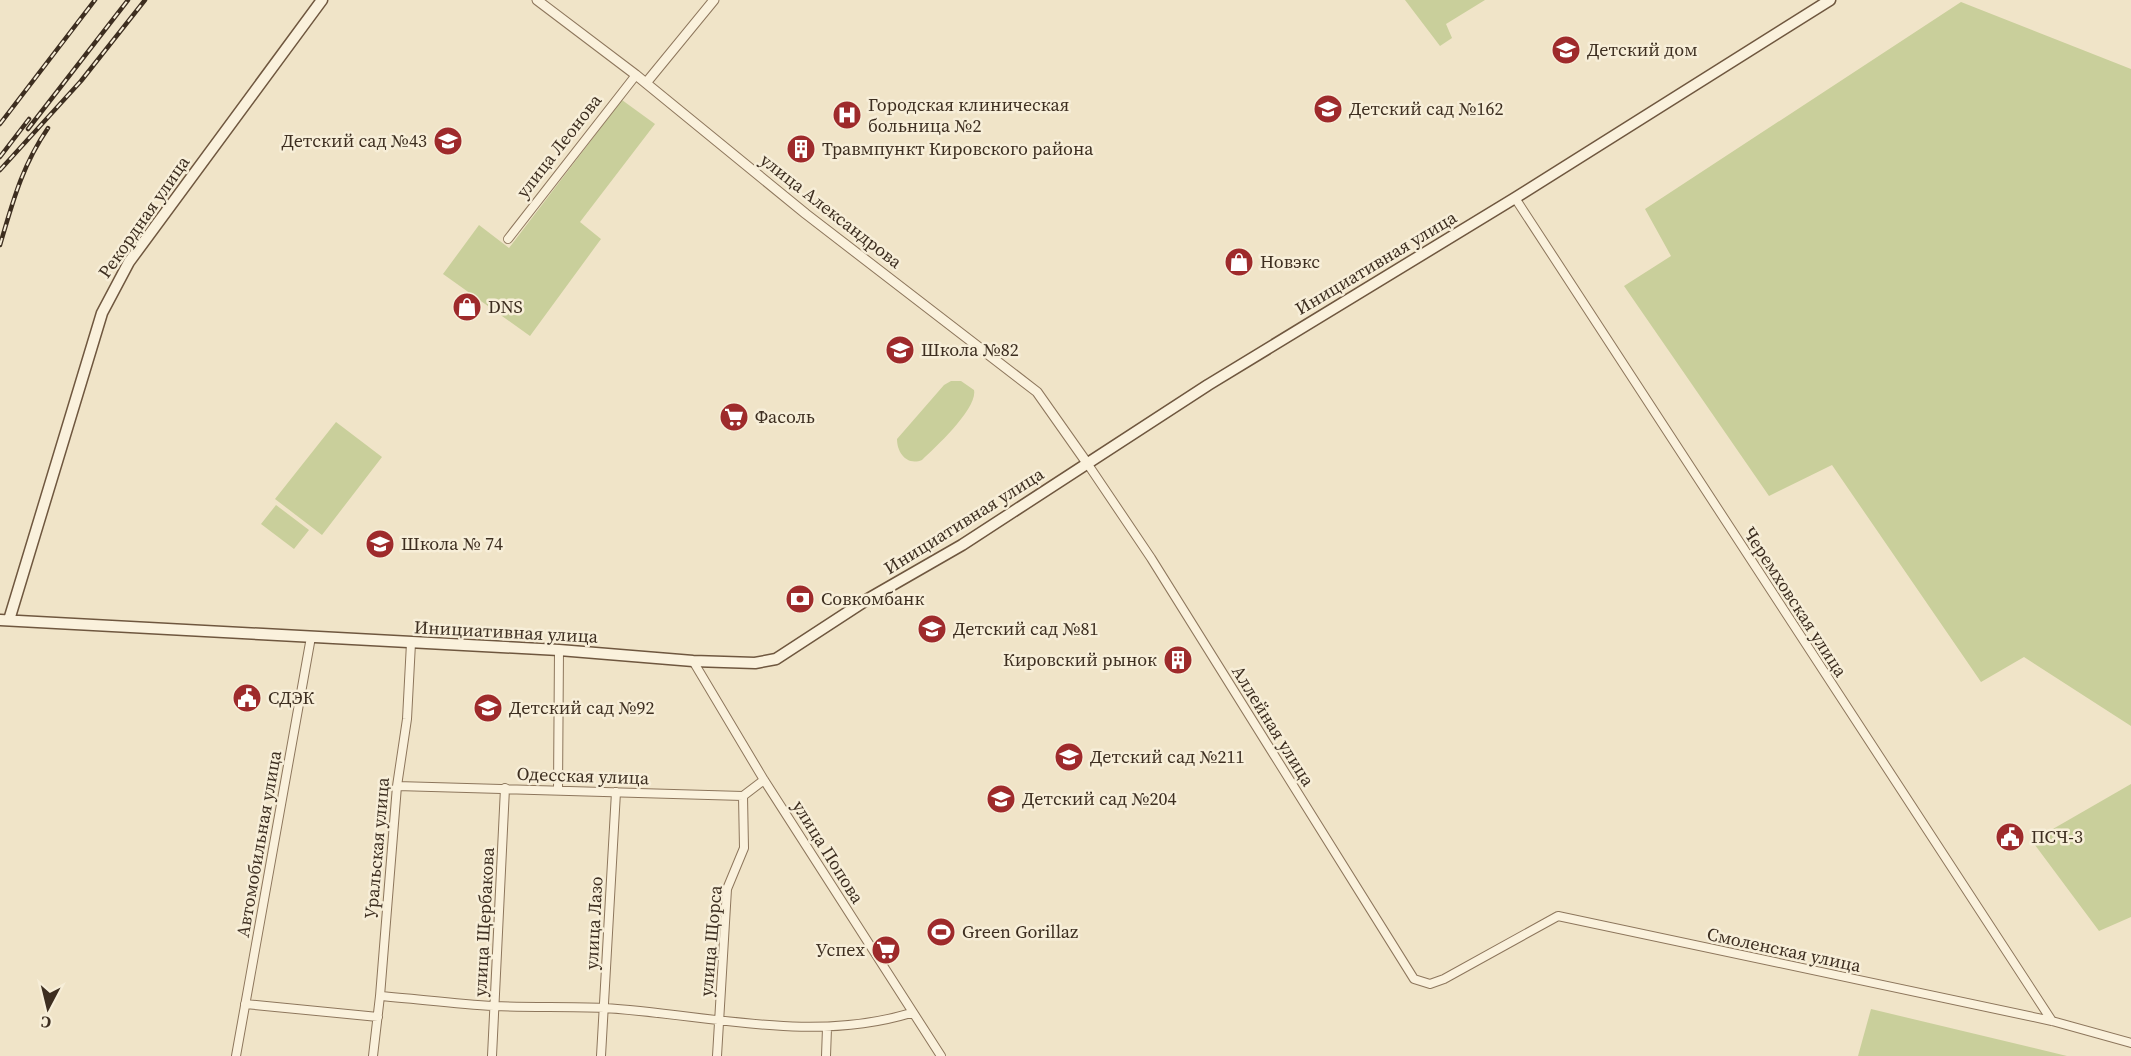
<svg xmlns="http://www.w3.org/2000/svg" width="2131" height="1056" font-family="'Source Serif 4',serif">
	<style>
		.green { fill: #c9cf9b }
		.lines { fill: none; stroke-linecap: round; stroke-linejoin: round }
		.minor-casing { stroke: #8d765c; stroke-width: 10 }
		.tertiary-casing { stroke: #8d765c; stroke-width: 11 }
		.secondary-casing { stroke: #6f573f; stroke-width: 13 }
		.minor { stroke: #faf1dc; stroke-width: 8 }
		.tertiary { stroke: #faf1dc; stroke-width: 9 }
		.secondary { stroke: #faf1dc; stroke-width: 10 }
		.rail-casing { stroke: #3d2e20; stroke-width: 4.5 }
		.rail { stroke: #f7eed8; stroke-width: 2; stroke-dasharray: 7; stroke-linecap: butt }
		.labels { text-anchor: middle; stroke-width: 5; stroke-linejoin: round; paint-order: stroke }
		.poi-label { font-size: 18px; fill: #3d2e20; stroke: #f7eed8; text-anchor: start }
		.street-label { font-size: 18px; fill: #3d2e20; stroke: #f7eed8 }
	</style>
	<rect width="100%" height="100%" fill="#f0e4c8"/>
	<path class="green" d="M1405,0H1485L1446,24L1452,38L1440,46Z
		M1961,2L2131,69V726L2024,657L1981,682L1832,465L1769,496L1624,286L1671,256L1645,209Z
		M622,100L655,124L580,222L601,239L530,336L443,274L479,225L509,248Z
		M951,381H961L974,390C978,408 936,447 922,460C907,466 897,453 897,439L944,385Z
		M336,422L382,457L322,535L275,499Z
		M276,505L309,530L294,549L261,524Z
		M2131,784V917L2099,931L2032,841Z
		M1871,1009L2067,1056H1858Z"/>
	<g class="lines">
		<g class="minor-casing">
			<path id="minor" d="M1515,198L2052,1021
				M508,239L636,75
				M1087,463L1151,558L1414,979L1430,984L1444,979L1558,916L2052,1021L2131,1043
				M693,661L764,780L941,1056
				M397,786L743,796L764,780
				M558,790L559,650
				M380,996C418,999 456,1004 494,1006C531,1008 567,1006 604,1008C706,1014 810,1044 911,1013
				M245,1004L378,1017
				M236,1056L311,637
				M373,1056L380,996L397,786L407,719L411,643
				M492,1056L505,788
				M601,1056L616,792
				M717,1056L727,889L744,848L743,796
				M826,1056L827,1028"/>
		</g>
		<g class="tertiary-casing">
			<path id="tertiary" d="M537,0L636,75L806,214L1037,392L1087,463
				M646,83L714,0"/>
		</g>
		<g class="secondary-casing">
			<path id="secondary" d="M0,620L559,650L693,661L755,663L776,659L868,599L962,545L1208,385L1515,198L1830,0
				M9,620L102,313L129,262L322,0"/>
		</g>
		<use href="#minor" class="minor"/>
		<use href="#tertiary" class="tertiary"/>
		<use href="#secondary" class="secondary"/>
		<g class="rail-casing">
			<path id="rail" d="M0,124L95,0
				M28,129L128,0
				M0,157L29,119
				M0,170L81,81L145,0
				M0,245C13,201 22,166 48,128"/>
		</g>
		<use href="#rail" class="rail"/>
	</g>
	<defs>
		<g id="school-disc" transform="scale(1.5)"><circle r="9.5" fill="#9e2a2b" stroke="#f7eed8"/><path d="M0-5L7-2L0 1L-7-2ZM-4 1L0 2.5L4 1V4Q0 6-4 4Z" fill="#fff"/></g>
		<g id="hospital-disc" transform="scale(1.5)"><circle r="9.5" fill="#9e2a2b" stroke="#f7eed8"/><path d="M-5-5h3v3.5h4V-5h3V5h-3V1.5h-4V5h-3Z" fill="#fff"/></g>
		<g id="building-disc" transform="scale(1.5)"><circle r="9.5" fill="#9e2a2b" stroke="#f7eed8"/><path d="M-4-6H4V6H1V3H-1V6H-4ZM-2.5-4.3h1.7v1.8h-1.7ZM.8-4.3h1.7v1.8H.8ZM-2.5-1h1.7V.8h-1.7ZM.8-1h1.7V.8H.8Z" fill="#fff"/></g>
		<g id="shop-disc" transform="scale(1.5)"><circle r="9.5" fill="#9e2a2b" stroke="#f7eed8"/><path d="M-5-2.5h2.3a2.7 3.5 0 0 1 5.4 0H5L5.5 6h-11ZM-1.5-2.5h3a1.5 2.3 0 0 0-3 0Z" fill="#fff"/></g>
		<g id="supermarket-disc" transform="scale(1.5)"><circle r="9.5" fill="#9e2a2b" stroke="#f7eed8"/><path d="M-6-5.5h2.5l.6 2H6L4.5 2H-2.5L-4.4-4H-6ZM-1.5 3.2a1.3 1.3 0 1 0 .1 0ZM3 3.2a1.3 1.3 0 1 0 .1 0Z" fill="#fff"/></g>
		<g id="bank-disc" transform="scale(1.5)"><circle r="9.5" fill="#9e2a2b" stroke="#f7eed8"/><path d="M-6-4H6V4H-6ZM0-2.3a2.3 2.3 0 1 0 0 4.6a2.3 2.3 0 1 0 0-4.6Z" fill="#fff"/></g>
		<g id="civic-disc" transform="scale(1.5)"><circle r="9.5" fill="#9e2a2b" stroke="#f7eed8"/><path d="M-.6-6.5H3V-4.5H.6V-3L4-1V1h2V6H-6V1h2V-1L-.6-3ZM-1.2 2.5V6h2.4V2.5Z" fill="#fff"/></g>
		<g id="stadium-disc" transform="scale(1.5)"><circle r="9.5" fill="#9e2a2b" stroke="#f7eed8"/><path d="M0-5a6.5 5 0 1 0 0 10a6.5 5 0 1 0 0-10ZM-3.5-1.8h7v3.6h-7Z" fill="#fff"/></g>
	</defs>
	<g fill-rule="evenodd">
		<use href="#school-disc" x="1566" y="50"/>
		<use href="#school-disc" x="1328" y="109"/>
		<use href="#hospital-disc" x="847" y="115"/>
		<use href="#school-disc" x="448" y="141"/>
		<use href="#building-disc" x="801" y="149"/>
		<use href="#shop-disc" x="1239" y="262"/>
		<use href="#shop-disc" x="467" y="307"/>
		<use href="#school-disc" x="900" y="350"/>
		<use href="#supermarket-disc" x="734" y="417"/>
		<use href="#school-disc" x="380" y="544"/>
		<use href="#bank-disc" x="800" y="599"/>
		<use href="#school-disc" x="932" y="629"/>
		<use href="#building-disc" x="1178" y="660"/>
		<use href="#civic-disc" x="247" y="698"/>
		<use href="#school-disc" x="488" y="708"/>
		<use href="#school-disc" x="1069" y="757"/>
		<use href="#school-disc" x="1001" y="799"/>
		<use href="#civic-disc" x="2010" y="837"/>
		<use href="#stadium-disc" x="941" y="932"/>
		<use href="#supermarket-disc" x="886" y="950"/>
	</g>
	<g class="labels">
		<g class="poi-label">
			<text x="1587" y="56">Детский дом</text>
			<text x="868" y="111">Городская клиническая<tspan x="868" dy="21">больница №2</tspan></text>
			<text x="1349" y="115">Детский сад №162</text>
			<text x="427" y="147" text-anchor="end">Детский сад №43</text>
			<text x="822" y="155">Травмпункт Кировского района</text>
			<text x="1260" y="268">Новэкс</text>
			<text x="488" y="313">DNS</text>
			<text x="921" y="356">Школа №82</text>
			<text x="755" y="423">Фасоль</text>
			<text x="401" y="550">Школа № 74</text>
			<text x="821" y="605">Совкомбанк</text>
			<text x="953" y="635">Детский сад №81</text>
			<text x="1157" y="666" text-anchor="end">Кировский рынок</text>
			<text x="268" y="704">СДЭК</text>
			<text x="509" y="714">Детский сад №92</text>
			<text x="1090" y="763">Детский сад №211</text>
			<text x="1022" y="805">Детский сад №204</text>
			<text x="2031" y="843">ПСЧ-3</text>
			<text x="962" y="938">Green Gorillaz</text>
			<text x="865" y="956" text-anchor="end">Успех</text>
		</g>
		<g class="street-label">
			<text transform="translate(559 146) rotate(-52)" y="6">улица Леонова</text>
			<text transform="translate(831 211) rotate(38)" y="6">улица Александрова</text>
			<text transform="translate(144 217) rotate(-55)" y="6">Рекордная улица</text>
			<text transform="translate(1376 263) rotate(-31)" y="6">Инициативная улица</text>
			<text transform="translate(964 521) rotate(-32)" y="6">Инициативная улица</text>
			<text transform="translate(1795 602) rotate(57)" y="6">Черемховская улица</text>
			<text transform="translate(506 632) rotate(3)" y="6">Инициативная улица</text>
			<text transform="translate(1273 726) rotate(58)" y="6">Аллейная улица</text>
			<text transform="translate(583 776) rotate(2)" y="6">Одесская улица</text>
			<text transform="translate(259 844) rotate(-80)" y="6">Автомобильная улица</text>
			<text transform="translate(377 848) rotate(-85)" y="6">Уральская улица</text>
			<text transform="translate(828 852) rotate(58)" y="6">улица Попова</text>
			<text transform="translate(484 922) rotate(-87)" y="6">улица Щербакова</text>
			<text transform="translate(594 923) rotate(-87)" y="6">улица Лазо</text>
			<text transform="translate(711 941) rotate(-85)" y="6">улица Щорса</text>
			<text transform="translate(1784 950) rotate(12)" y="6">Смоленская улица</text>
		</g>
	</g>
	<g transform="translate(48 1008) rotate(187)" stroke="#f7eed8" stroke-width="4.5" paint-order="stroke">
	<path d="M0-4.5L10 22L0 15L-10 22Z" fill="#3d2e20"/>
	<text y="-9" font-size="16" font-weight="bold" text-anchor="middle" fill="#3d2e20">С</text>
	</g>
</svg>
